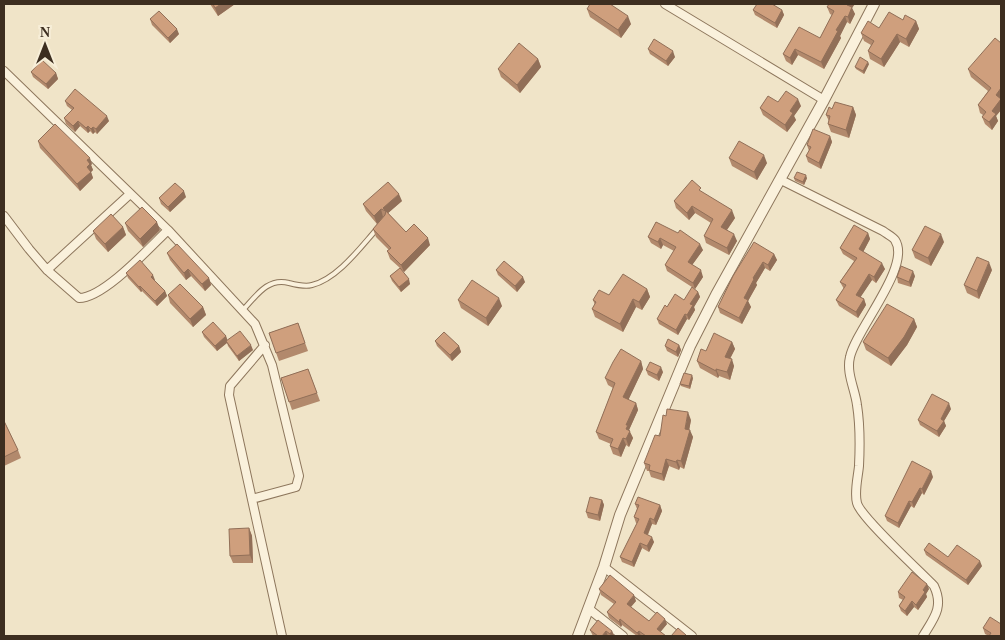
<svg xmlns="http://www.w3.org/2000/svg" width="1005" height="640" font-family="'Times New Roman',serif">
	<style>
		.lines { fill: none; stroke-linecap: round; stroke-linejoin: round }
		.service-casing { stroke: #8d765c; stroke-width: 6 }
		.minor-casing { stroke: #8d765c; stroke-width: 10 }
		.tertiary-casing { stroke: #8d765c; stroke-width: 12 }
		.service { stroke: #faf1dc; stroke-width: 4 }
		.minor { stroke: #faf1dc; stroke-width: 8 }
		.tertiary { stroke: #faf1dc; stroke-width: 10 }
		.wall { fill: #b2896c }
		.shaded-wall { fill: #916f58 }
		.building { fill: #cf9f7d; stroke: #916f58 }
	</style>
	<rect width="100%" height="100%" fill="#f0e4c8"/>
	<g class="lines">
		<g class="service-casing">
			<path id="service" d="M243,310C256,296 268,277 289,283C297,285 305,287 312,285C337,279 360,248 376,230"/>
		</g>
		<g class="minor-casing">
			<path id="minor" d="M665,4L824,100
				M4,71L168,230L255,324L272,365L299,476L296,487L252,499
				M781,180L883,231C887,234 893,237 895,240C912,266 856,329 850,357C846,373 855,389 857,405C860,424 860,446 859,466C858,477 854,492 857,503C861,518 920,571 934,586C944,607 934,618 923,636
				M4,216L29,249L47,270L79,298C104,298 150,247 168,230
				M47,270L130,194
				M265,345L230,386L229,395L282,636
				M604,567L692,636
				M589,609L623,636"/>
		</g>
		<g class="tertiary-casing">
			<path id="tertiary" d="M578,636L604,567L620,515L690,346L716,295L824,100L874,4"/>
		</g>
		<use href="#service" class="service"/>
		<use href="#minor" class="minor"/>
		<use href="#tertiary" class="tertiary"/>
	</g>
	<path class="wall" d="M210,4H235L218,16Z
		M827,7L852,8L855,14L850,24L847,22L840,36L841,38L824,69L798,55L792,65L786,61L783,54L820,38L832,15L830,14Z
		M587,9L631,24L621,38L590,17Z
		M753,10H782L784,15L777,28L755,15Z
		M150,19L179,34L170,43L152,25Z
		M903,20L916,21L919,29L909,47L900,42L884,67L870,59L868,51L871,45L864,41L861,33L879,28Z
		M1001,43V110L996,116L998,121L992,130L985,124L982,117L983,115L980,113L978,105L988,91L971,77L968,69Z
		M648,49L675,57L668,66L650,54Z
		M538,59L541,67L520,93L501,77L498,69Z
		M869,64L864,74L856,69L855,67Z
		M31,72L56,73L58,79L48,89L33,77Z
		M65,101L109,121L97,134L95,132L93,134L90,131L88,133L80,126L75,132L66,124L64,118L72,110L67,106Z
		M778,102L801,106L794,116L796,120L787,132L763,115L760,108Z
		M853,107L856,115L849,138L831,132L828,124L829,121L826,115L832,109Z
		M830,136L832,142L821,169L808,162L806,156L809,151L807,145Z
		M38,141L92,164L91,165L93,170L91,172L93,178L80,191L40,148Z
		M729,158L767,163L757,180L732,166Z
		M794,178H807L804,185L795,181Z
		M702,192L735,218L727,230L737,241L729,255L706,243L704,236L711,223L695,213L689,220L676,208L674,201Z
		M186,197L170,212L161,204L159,198Z
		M402,201L388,213L406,232L430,245L404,272L400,269L410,284L401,292L392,281L390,276L400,268L390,259L387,251L389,250L376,237L373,229L383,217L377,224L366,211L363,204Z
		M656,222L703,250L692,265L703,277L695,289L667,271L665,265L674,251L663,245L661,249L651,243L648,237Z
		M125,223L160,230L143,247L128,231Z
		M123,227L126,235L108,252L96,239L93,231Z
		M868,233L870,239L863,252L885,269L876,283L872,280L860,297L864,299L866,305L858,318L839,306L836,300L844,289L840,282L854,261L843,254L840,248Z
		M944,242L931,266L915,258L912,250Z
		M167,253L209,278L211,285L205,291L191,276L186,280L170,260Z
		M774,254L777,260L770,271L765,268L756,283L757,285L748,301L751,307L742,324L720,313L718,307L733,276Z
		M496,270L525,282L517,292L498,275Z
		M992,270L979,299L967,293L964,285Z
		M126,273L155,280L154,281L165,291L167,296L157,306L142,291L141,292L128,278Z
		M915,276L911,287L898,283L897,277Z
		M647,289L650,297L642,310L636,307L623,332L595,317L592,309L595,305L593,300L609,295Z
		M698,292L700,297L694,307L695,310L689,320L687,319L678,335L659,324L657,319L667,307L684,300Z
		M168,295L203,307L206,315L193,327L170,303Z
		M458,300L502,306L488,326L461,308Z
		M914,319L917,327L907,345L891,366L866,350L863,342Z
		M298,323L308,351L279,361L269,333Z
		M202,332L226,336L227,340L253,350L239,361L228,346L227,343L217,351L204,337Z
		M435,341L459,346L461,352L452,361L437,346Z
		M732,342L735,349L730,359L734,366L730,380L719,376L718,378L700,368L697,361L706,351Z
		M679,345L681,350L678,357L667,351L665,346Z
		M641,361L643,369L628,400L636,403L638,410L629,430L633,438L629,447L626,445L621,457L613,454L610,446L611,444L599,439L596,432L613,388L608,385L605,378Z
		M308,369L320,401L292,410L281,378Z
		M646,370L663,372L659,381L648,375Z
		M693,378L690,389L681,386L680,384Z
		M951,409L944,421L946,426L939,437L920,425L918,420Z
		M691,420L689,430L693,437L684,469L680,467L679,470L669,466L664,481L651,477L649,471H647L644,463Z
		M4,421L18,450L21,458L4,466Z
		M933,477L924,495L922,493L914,508L911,506L899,528L887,521L885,516Z
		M602,500L604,505L600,521L588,518L586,512Z
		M635,504L660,505L662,511L656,525L652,524L648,535L654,542L649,552L642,548L634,567L622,562L620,557L637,523H636L634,517L637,509Z
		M249,528L252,536L253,563H233L230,556Z
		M924,550L948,557L982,566L968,585L926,555Z
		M599,589L636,601L631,607L649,621L667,624L660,632L666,636H637L622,625L621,627L609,618L607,612L614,604L601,595Z
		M929,589L926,594L927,597L918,610L914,607L907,616L901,611L899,606L903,600L899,598L898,592Z
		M1001,624L989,636L985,634L983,628Z
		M590,630L612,631L614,636H593Z"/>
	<path class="shaded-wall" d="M221,4H235L218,16L215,8Z
		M848,4H855L852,8L855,14L850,24L848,17L847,5Z
		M782,10L784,15L777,28L775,23Z
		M628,16L631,24L621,38L618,30Z
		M845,16L847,22L840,36L841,38L824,69L821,62L836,30Z
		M916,21L919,29L909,47L906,39Z
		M177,29L179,34L170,43L168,38Z
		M897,34L900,42L884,67L881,59Z
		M795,49L798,55L792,65L790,58Z
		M673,51L675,57L668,66L666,61Z
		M538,59L541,67L520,93L517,85Z
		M868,62L869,64L864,74L863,71Z
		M56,73L58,79L48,89L46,84Z
		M1001,88V110L996,116L998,121L992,130L989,122L996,95Z
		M798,99L801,106L794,116L796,120L787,132L785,125L790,111Z
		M853,107L856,115L849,138L846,130Z
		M107,116L109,121L97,134L96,129Z
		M78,121L80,126L75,132L73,126Z
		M88,126L90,131L88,133L86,128Z
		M93,127L95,132L93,134L91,129Z
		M830,136L832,142L821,169L819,163Z
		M764,155L767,163L757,180L754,172Z
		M90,158L92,164L91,165L93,170L89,174L91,172L93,178L80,191L77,184L87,167V160Z
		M806,175L807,178L804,185L803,182Z
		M184,191L186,197L170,212L168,207Z
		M399,194L402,201L387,214L386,211L383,208Z
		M692,206L695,213L689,220L687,213Z
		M381,209L383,217L377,224L374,216Z
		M732,210L735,218L724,234L721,227Z
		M157,222L160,230L143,247L140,239Z
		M123,227L126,235L108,252L105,244Z
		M868,233L870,239L861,256L859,249Z
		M734,234L737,241L729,255L727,248Z
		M941,234L944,242L931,266L928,258Z
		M428,238L430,245L404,272L401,265Z
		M660,238L663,245L661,249L658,242Z
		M700,244L703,250L690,268L688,262Z
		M774,254L777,260L770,271L768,265Z
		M763,262L765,268L756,283L757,285L748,301L751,307L742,324L739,318L744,298L753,278Z
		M989,262L992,270L979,299L977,291Z
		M882,263L885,269L876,283L874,277Z
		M188,269L191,276L186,280L184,273Z
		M701,270L703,277L695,289L693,283Z
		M913,271L915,276L911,287L909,282Z
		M869,274L872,280L858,301L856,295Z
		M153,275L155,280L153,282L151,277Z
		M523,277L525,282L517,292L515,286Z
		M209,278L211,285L205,291L202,284Z
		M409,279L410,284L401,292L399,287Z
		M140,286L142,291L141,292L139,287Z
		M647,289L650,297L642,310L639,302Z
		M165,291L167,296L157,306L155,301Z
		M698,292L700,297L694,307L695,310L689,320L687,315L690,304Z
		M499,298L502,306L488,326L486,318Z
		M633,299L636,307L623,332L620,324Z
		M864,299L866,305L858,318L856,312Z
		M203,307L206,315L193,327L190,319Z
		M685,314L687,319L678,335L676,330Z
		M914,319L917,327L907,345L891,366L888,358Z
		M226,336L228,342L217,351L215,346Z
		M732,342L735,349L727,364L725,357Z
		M251,345L253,350L239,361L237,356Z
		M679,345L681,350L678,357L676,352Z
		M459,346L461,352L452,361L450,355Z
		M732,359L734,366L730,380L727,372Z
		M641,361L643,369L626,405L623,397Z
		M661,367L663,372L659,381L657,375Z
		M716,369L719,376L718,378L716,371Z
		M692,375L693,378L690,389L689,386Z
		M636,403L638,410L629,430L633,438L629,447L626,439V425Z
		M949,403L951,409L944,421L946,426L939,437L937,431L941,419Z
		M688,412L691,420L688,436L685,429Z
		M690,430L693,437L684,469L681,461Z
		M623,438L626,445L621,457L618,449Z
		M666,459L669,466L664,481L662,474Z
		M677,460L680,467L679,470L676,462Z
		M931,471L933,477L924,495L922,489Z
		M920,488L922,493L914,508L912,502Z
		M602,500L604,505L600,521L598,515Z
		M909,501L911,506L899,528L898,523Z
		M660,505L662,511L656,525L654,520Z
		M650,518L652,524L646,538L644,533Z
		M249,528L252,536L253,563L250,555Z
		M652,537L654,542L649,552L647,546Z
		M640,543L642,548L634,567L632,562Z
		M980,561L982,566L968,585L966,580Z
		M927,584L929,589L926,594L927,597L918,610L916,605L923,590Z
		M634,595L636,601L629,609L627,604Z
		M912,601L914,607L907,616L905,611Z
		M620,619L622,625L621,627L619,622Z
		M665,619L667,624L658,635L657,629Z
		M606,631L608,636H602Z
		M612,631L614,636H611L610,634Z
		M639,631L641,636H639L637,633Z"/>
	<path class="building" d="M213,4H221L215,8Z
		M590,4H610L628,16L618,30L587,9Z
		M757,4H772L782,10L775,23L753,10Z
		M829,4H848L847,5L852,7L848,17L845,16L836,30L838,31L821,62L795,49L790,58L783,54L799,27L820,38L834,11L827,7Z
		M159,11L177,29L168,38L150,19Z
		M889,12L903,20L905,15L916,21L906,39L897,34L881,59L868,51L874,41L861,33L868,21L879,28Z
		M995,38L1001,43V88L996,95L1001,99L992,111L996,114L989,122L982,117L986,112L978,105L991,88L968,69Z
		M654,39L673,51L666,61L648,49Z
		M519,43L538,59L517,85L498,69Z
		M860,57L868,62L863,71L855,67Z
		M42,60L56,73L46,84L31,72Z
		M75,89L107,116L96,129L93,127L91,129L88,126L86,128L78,121L73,126L64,118L74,108L65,101Z
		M786,91L798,99L790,111L793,113L785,125L760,108L768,96L778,102Z
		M835,102L853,107L846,130L828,124L830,116L826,115L829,107L832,109Z
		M55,124L90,158L87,160L90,164L87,167L91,172L77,184L38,141Z
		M813,129L830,136L819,163L806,156L811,147L807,145Z
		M739,141L764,155L754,172L729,158Z
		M797,172L806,175L803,182L794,178Z
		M692,180L701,188L699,190L732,210L721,227L734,234L727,248L704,236L713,219L692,206L687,213L674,201Z
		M388,182L399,194L383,208L406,232L414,224L428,238L401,265L387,251L391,248L373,229L385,215L386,211L381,209L374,216L363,204Z
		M175,183L184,191L168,207L159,198Z
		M142,207L157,222L140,239L125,223Z
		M111,214L123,227L105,244L93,231Z
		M656,222L678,233L680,230L700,244L688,262L701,270L693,283L665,265L676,247L660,238L658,242L648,237Z
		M854,225L868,233L859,249L882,263L874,277L869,274L856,295L864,299L856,312L836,300L846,285L840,282L857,258L840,248Z
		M925,226L941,234L928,258L912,250Z
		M754,242L774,254L768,265L763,262L753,278L754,279L744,298L748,300L739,318L718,307L733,276Z
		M177,244L209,278L202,284L188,269L184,273L167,253Z
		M977,257L989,262L977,291L964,285Z
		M140,260L153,275L151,277L165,291L155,301L140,286L139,287L126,273Z
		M504,261L523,277L515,286L496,270Z
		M901,266L913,271L909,282L897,277Z
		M400,268L409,279L399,287L390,276Z
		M623,274L647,289L639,302L633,299L620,324L592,309L596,302L593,300L599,290L609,295Z
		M472,280L499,298L486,318L458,300Z
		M180,284L203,307L190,319L168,295Z
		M692,287L698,292L690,304L693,305L687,315L685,314L676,330L657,319L665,305L667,307L675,294L684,300Z
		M887,304L914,319L904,337L888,358L863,342Z
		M213,322L226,336L215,346L202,332Z
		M298,323L305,343L276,353L269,333Z
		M240,331L251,345L237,356L226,341Z
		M444,332L459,346L450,355L435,341Z
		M714,333L732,342L725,357L732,359L727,372L716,369V371L697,361L701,349L706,351Z
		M668,339L679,345L676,352L665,346Z
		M621,349L641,361L623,397L636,403L626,425H628L626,429L630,431L626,439L623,438L618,449L610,446L613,439L596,432L615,383L605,378L613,362Z
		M650,362L661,367L657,375L646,370Z
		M308,369L317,393L289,402L281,378Z
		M684,373L692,375L689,386L680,384Z
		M932,394L949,403L941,419L944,421L937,431L918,420Z
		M667,409L688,412L685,429L690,430L681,461L677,460L676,462L666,459L662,474L649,470L650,465L644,463L655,435L660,436L663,415L666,416Z
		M4,421L18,450L4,457Z
		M912,461L931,471L922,489L920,488L912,502L909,501L898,523L885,516Z
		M590,497L602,500L598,515L586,512Z
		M638,497L660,505L654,520L650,518L644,533L652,537L647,546L640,543L632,562L620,557L639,519L634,517L639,505L635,504Z
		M249,528L250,555L230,556L229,529Z
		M929,543L948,557L957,545L980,561L966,580L924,550Z
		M912,572L927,584L923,590L925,592L916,605L912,601L905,611L899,606L905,597L898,592Z
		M610,575L634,595L627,604L649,621L657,612L665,619L657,629L666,636H646L639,631L637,633L620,619L619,622L607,612L616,602L599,589Z
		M990,617L1001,624V636H989L991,633L983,628Z
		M598,620L612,631L610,634L606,631L602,636H598L590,630Z
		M678,628L686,635L685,636H671Z"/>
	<rect width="1005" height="640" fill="none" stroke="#3d2e20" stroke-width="10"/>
	<g transform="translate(45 45)" stroke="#f7eed8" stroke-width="4" paint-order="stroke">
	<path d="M0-4L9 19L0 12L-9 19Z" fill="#3d2e20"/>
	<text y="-8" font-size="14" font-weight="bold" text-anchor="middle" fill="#3d2e20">N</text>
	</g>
</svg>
